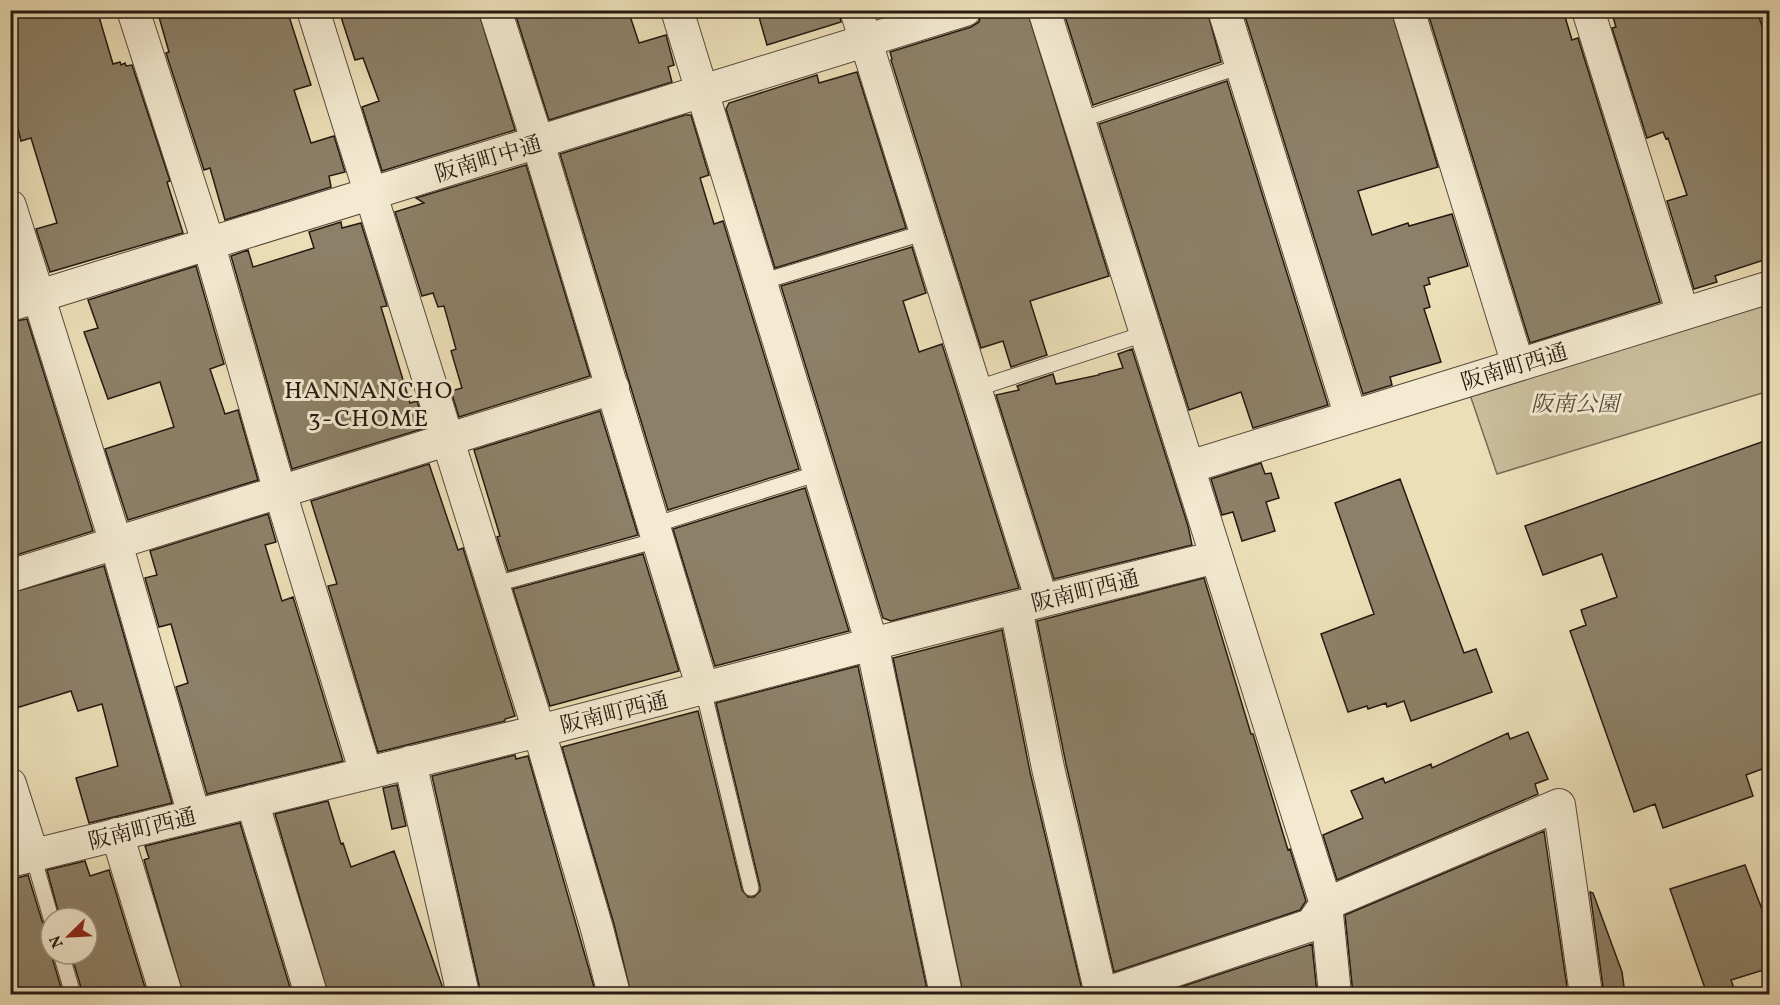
<svg xmlns="http://www.w3.org/2000/svg" width="1780" height="1005" font-family="Vollkorn,'Noto Serif JP',serif">
	<style>
		.green { fill: #cabd9c; stroke: #786b57; stroke-width: 1.5 }
		.building { fill: #8d8068; stroke: #261912; stroke-width: 1.5 }
		.lines { fill: none; stroke-linecap: round; stroke-linejoin: round }
		.lane-casing { stroke: #584a3c; stroke-width: 17 }
		.street-casing { stroke: #584a3c; stroke-width: 34 }
		.lane { stroke: #f3ead1; stroke-width: 15 }
		.street { stroke: #f3ead1; stroke-width: 32 }
		.labels { text-anchor: middle; stroke-width: 6; stroke-linejoin: round; paint-order: stroke }
		.street-label { font-size: 22px; fill: #261912; stroke: #f3ead1 }
		.park-label { font-size: 22px; font-style: italic; fill: #574a3b; stroke: #f3ead1 }
		.neighbourhood-label { font-size: 24px; letter-spacing: 1.5px; fill: #261912; stroke: #f3ead1 }
	</style>
	<rect width="100%" height="100%" fill="#ecdfb8"/>
	<filter id="stains"><feTurbulence type="fractalNoise" baseFrequency=".00333" numOctaves="4"/><feColorMatrix values="0 0 0 0 .2 0 0 0 0 .09 0 0 0 0 .02 0 0 0 .5 -.17"/></filter>
	<radialGradient id="worn" r=".72"><stop offset=".6" stop-color="#630" stop-opacity="0"/><stop offset="1" stop-color="#630" stop-opacity=".3"/></radialGradient>
	<path class="green" d="M1769,297V391L1497,474L1468,389Z"/>
	<path class="building" d="M10,10H97L113,64L120,62L121,65L125,63L126,66L132,65L170,181L167,182L183,233L50,272L36,229L57,223L31,138L21,141L18,129L10,131Z
		M157,10H287L311,85L294,90L311,143L334,136L345,172L329,176L331,187L225,220L210,168L204,170L166,53L169,52Z
		M359,10H478L515,130L382,171L362,107L379,101L363,58L355,60L341,17Z
		M514,10H628L639,43L666,35L674,65L668,67L672,82L549,120Z
		M757,10H839L841,22L767,45Z
		M982,10H1027L1109,276L1030,301L1047,355L1011,367L1003,341L981,348L891,60L892,59L890,52L971,27L979,22Z
		M1063,10H1207L1221,62L1093,105Z
		M1243,10H1391L1438,167L1358,191L1372,235L1408,223L1409,226L1452,214L1468,266L1428,278L1430,284L1424,286L1430,307L1424,309L1441,362L1390,377L1392,385L1363,394Z
		M1427,10H1563L1572,40L1578,38L1660,302L1530,343Z
		M1611,10H1757L1770,53V258L1715,276L1717,282L1694,289L1667,201L1687,195L1668,138L1666,139L1663,132L1647,138L1612,28L1616,27Z
		M857,72L906,228L775,268L726,109L729,103L817,75L819,83Z
		M1227,81L1328,405L1253,428L1241,392L1189,410L1099,124Z
		M685,115H691L709,175L700,178L714,224L723,221L799,469L668,510L560,154Z
		M526,165L590,376L459,417L451,391L462,388L451,351L456,349L444,306L438,307L433,293L422,296L395,212L424,203L416,198Z
		M341,222L342,228L361,223L387,306L381,307L410,403L417,401L425,428L292,469L231,256L248,250L253,267L314,248L309,232Z
		M912,247L926,293L903,301L919,352L942,344L1019,588L891,621L883,618L781,286Z
		M196,266L224,364L210,369L225,414L238,410L258,480L128,520L105,449L174,427L160,382L108,399L84,332L98,328L88,300Z
		M27,319L93,531L10,557V322Z
		M1132,349L1188,526L1192,545L1054,579L996,395L1019,390L1017,386L1053,374L1056,384L1099,375V374L1123,368L1118,354Z
		M600,411L638,535L508,571L497,537L500,536L474,450Z
		M1770,439V766L1746,775L1753,796L1663,828L1655,804L1634,812L1570,631L1586,625L1581,610L1617,597L1602,554L1543,575L1525,526Z
		M1261,463L1265,474L1271,473L1279,498L1266,502L1275,531L1242,541L1233,512L1222,515L1211,479Z
		M429,464L458,550L463,548L515,716L505,719V721L378,752L328,586L337,584L311,501Z
		M1400,479L1464,653L1476,649L1492,692L1411,721L1404,701L1387,707L1386,703L1368,709L1367,706L1348,712L1321,634L1374,614L1335,503Z
		M805,488L849,631L715,666L673,529Z
		M268,514L276,542L265,545L282,601L293,597L343,761L207,794L176,687L188,683L171,624L159,627L145,578L157,575L150,551Z
		M643,554L679,671L550,706L513,589Z
		M104,566L172,803L89,823L76,778L118,766L102,704L78,711L71,691L10,710V593Z
		M1204,578L1251,734H1253L1288,850L1290,849L1306,901L1300,910L1114,972L1066,764L1037,621Z
		M1002,630L1030,772L1083,994H997L996,991L982,994H963L893,658Z
		M858,666L928,994H631L614,924L562,747L698,711L742,890L748,897H754L760,891V886L716,703Z
		M1528,732L1548,779L1535,784L1538,794L1337,880L1323,835L1363,818L1351,791L1383,778L1385,783L1431,764L1432,768L1508,733L1510,739Z
		M515,755L516,759L528,756L596,994H481L432,776Z
		M397,785L406,826L392,829L383,788Z
		M328,801L341,844L343,843L351,867L394,851L445,994H328L275,814Z
		M240,823L292,994H183L144,860L149,858L145,846Z
		M1544,831L1568,994H1353L1345,915Z
		M85,861L90,876L109,870L147,994H83L71,954H87V918H60L47,870Z
		M1745,865L1770,930V968L1731,980L1736,994H1707L1670,889Z
		M28,875L42,921L45,925L51,927V954L63,994H10V880Z
		M1590,892L1593,893L1622,972L1625,994H1604Z
		M1312,944L1317,994H1159Z"/>
	<g class="lines">
		<g class="lane-casing">
			<path id="lane" d="M1080,120L1241,66
				M761,282L926,232
				M975,389L1147,333
				M654,525L819,473
				M492,585L658,540
				M703,689L751,888
				M33,856L51,918
				M61,954L73,994"/>
		</g>
		<g class="street-casing">
			<path id="street" d="M133,10L208,242L280,492L366,773
				M313,10L539,731L597,929L614,994
				M495,10L538,143L703,689
				M677,10L872,644L946,994
				M856,10L1042,601
				M1044,10L1326,904L1335,994
				M1224,10L1351,417
				M1408,10L1518,365
				M1588,10L1683,314
				M10,206L116,543L194,815
				M10,305L965,10
				M1189,467L1770,287
				M10,576L613,388
				M1016,608L1048,768L1101,994
				M410,762L463,994
				M10,784L33,856
				M252,801L311,994
				M117,834L166,994
				M10,861L539,731L872,644L1216,557
				M1104,994L1311,925L1326,904L1559,805L1586,994"/>
		</g>
		<use href="#lane" class="lane"/>
		<use href="#street" class="street"/>
	</g>
	<g class="labels">
		<g class="street-label">
			<text transform="translate(488 158) rotate(-17)" y="8">阪南町中通</text>
			<text transform="translate(1514 366) rotate(-17)" y="8">阪南町西通</text>
			<text transform="translate(1085 590) rotate(-14)" y="8">阪南町西通</text>
			<text transform="translate(614 712) rotate(-14)" y="8">阪南町西通</text>
			<text transform="translate(142 828) rotate(-14)" y="8">阪南町西通</text>
		</g>
		<g class="park-label">
			<text x="1575" y="411">阪南公園</text>
		</g>
		<g class="neighbourhood-label">
			<text x="369" y="398">HANNANCHO<tspan x="369" dy="28">3-CHOME</tspan></text>
		</g>
	</g>
	<rect width="1780" height="1005" fill="none" stroke="#ecdfb8" stroke-width="36"/>
	<rect x="12" y="12" width="1756" height="981" fill="none" stroke="#261912" stroke-width="3"/>
	<rect x="18" y="18" width="1744" height="969" fill="none" stroke="#261912" stroke-width="1.5"/>
	<g transform="translate(69 936) rotate(246)"><circle r="28" fill="#f3ead1" stroke="#a19685" stroke-width="1.5"/>
	<path d="M0-4.5L10 22L0 15L-10 22Z" fill="#8f2418"/>
	<text y="-9" font-size="16" font-weight="bold" text-anchor="middle" fill="#261912">N</text>
	</g>
	<rect width="100%" height="100%" filter="url(#stains)"/>
	<rect width="100%" height="100%" fill="url(#worn)"/>
</svg>
